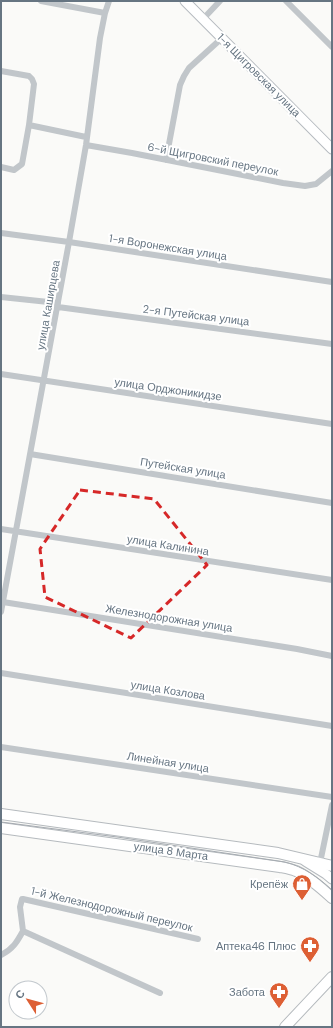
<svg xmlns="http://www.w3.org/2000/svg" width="333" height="1028" font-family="'DM Sans',sans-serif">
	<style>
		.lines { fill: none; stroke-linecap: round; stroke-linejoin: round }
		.secondary-casing { stroke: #b6bbc0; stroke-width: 11 }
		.primary-casing { stroke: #b5babe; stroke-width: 12 }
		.street { stroke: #c1c6ca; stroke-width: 6 }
		.secondary { stroke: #fff; stroke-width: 9 }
		.primary { stroke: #fff; stroke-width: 10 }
		.tram { stroke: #a5abb1; stroke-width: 1 }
		.marked { fill: none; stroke: #d62828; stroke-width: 3; stroke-dasharray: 8 5; stroke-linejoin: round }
		.labels { text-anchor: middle; stroke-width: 4; stroke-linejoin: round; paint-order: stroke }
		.street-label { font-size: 11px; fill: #667582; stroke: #fff }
		.poi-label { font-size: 11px; fill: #667582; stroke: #fff; text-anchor: end }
	</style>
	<rect width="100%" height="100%" fill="#fafaf8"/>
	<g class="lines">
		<g class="secondary-casing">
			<path id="secondary" d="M185,1L332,149
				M305,861L326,874L332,879"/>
		</g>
		<g class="primary-casing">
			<path id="primary" d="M1,814L278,853L332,866
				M1,828L280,867C285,868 291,869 296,871C309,877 321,888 332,898
				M285,1027L332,977"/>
		</g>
		<path class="street" d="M41,1L105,13
			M286,1L332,47
			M203,19L220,1
			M1,71L29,76L32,79L34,84L29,125
			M86,145L132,153L283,183L305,186L316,184L332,171
			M166,160L180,85L184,76L189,68L222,38
			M1,167L14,170L22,164L29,125L86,137
			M1,233L69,242L332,282
			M1,297L58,303
			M58,307L332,344
			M1,374L332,424
			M30,454L332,503
			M1,529L332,580
			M3,602L297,649L332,656
			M1,612L69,242L86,145L100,38L105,13L109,1
			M1,673L332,726
			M1,747L332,797
			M320,863L332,805
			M1,955C13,949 17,942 23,931
			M160,993L23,931L20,907L22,899H23L198,939"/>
		<use href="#secondary" class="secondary"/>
		<use href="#primary" class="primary"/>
		<path class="tram" d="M1,822L117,837L285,862C304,867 318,877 332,890"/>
	</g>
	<path class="marked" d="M80,490L154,499L207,565L131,638L45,597L40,549Z"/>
	<defs>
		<g id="shop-pin" transform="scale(1)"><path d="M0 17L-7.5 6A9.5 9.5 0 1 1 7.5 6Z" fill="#dd5f34" stroke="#fff"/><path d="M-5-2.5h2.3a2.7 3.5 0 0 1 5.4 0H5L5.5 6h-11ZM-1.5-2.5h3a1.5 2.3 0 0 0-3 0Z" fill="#fff"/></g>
		<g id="pharmacy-pin" transform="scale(1)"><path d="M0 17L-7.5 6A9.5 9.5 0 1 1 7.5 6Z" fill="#dd5f34" stroke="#fff"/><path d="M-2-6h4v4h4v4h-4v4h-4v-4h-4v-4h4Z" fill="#fff"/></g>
	</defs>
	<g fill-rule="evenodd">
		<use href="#shop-pin" x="302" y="884"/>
		<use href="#pharmacy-pin" x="310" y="946"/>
		<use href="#pharmacy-pin" x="279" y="992"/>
	</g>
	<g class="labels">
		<g class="street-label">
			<text transform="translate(259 75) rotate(45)" y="4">1-я Щигровская улица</text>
			<text transform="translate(213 159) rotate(11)" y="4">6-й Щигровский переулок</text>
			<text transform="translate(168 247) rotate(9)" y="4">1-я Воронежская улица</text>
			<text transform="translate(48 305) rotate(-80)" y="4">улица Каширцева</text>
			<text transform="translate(196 315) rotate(7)" y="4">2-я Путейская улица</text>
			<text transform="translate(168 389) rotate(8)" y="4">улица Орджоникидзе</text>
			<text transform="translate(183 468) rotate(9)" y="4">Путейская улица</text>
			<text transform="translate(168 545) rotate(9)" y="4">улица Калинина</text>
			<text transform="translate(169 618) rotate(9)" y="4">Железнодорожная улица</text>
			<text transform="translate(168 690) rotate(9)" y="4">улица Козлова</text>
			<text transform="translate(168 762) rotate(9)" y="4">Линейная улица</text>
			<text transform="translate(171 851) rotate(8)" y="4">улица 8 Марта</text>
			<text transform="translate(112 909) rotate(13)" y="4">1-й Железнодорожный переулок</text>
		</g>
		<g class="poi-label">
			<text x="288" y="888">Крепёж</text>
			<text x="296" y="950">Аптека46 Плюс</text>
			<text x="265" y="996">Забота</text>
		</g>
	</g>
	<rect width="333" height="1028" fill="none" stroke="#667582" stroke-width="4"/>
	<g transform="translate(28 1000) rotate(306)"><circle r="19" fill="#ffffff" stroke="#c2c8cd"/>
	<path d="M0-3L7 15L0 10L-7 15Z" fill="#dd5f34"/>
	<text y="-6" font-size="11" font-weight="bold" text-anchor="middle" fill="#667582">С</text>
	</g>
</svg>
